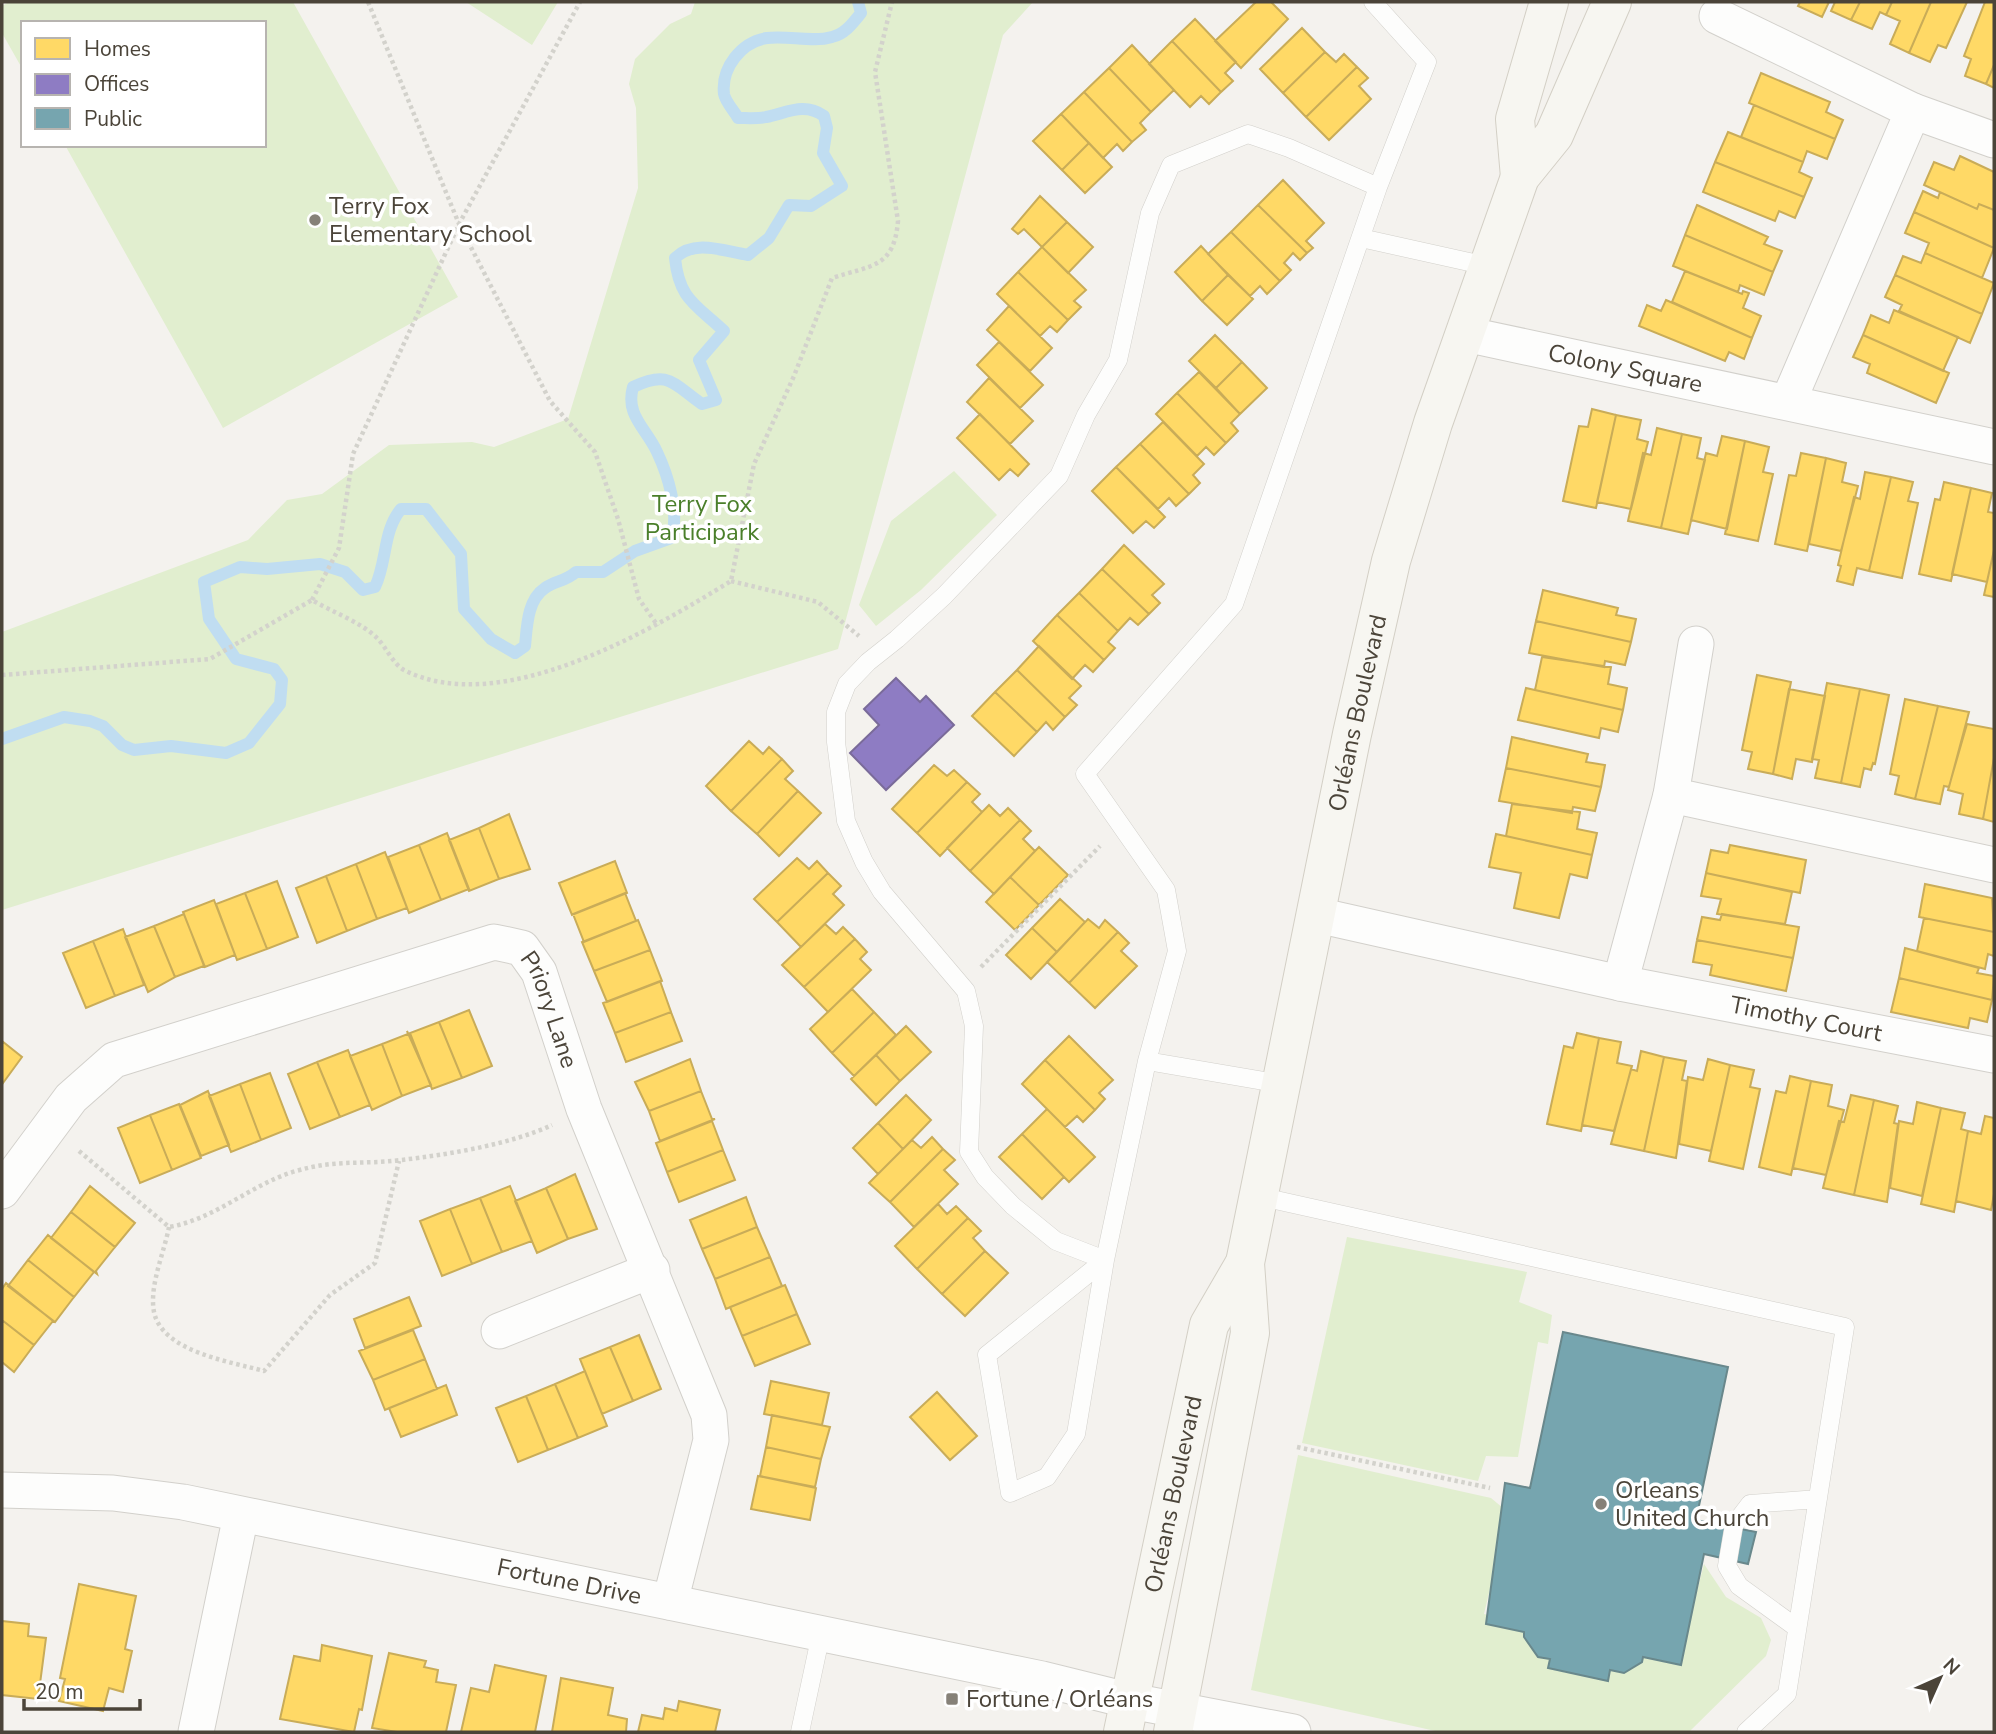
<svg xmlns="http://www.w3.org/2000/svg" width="1996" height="1734" font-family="'Nunito Sans',sans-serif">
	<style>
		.green { fill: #e1eecf }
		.homes { fill: #ffd966; stroke: #c9ac58; stroke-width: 2 }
		.offices { fill: #8e7cc3; stroke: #7a6b9a; stroke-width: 2 }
		.public { fill: #76a5af; stroke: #69888c; stroke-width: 2 }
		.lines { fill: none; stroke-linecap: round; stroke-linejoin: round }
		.stream { stroke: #c0ddf1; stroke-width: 12 }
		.service-casing { stroke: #d2d0cb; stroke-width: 19 }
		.minor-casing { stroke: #d2d0cb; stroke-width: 37 }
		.secondary-casing { stroke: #d3cfc5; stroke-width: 40 }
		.path { stroke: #d3d2cc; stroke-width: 4.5; stroke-dasharray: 3.5 3.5; stroke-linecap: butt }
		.service { stroke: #fdfdfc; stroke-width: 18 }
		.minor { stroke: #fdfdfc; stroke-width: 35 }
		.secondary { stroke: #f7f6f1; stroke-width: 38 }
		.poi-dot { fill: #868178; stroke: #fff; stroke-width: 2.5 }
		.labels { text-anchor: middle; stroke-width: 7; stroke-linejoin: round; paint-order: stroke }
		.poi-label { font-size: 24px; fill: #4b4439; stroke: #fff; text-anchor: start }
		.street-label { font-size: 24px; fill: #4b4439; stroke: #fff }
		.park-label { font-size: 24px; fill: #4a7f2a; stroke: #fff }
	</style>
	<rect width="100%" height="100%" fill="#f4f2ee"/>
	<path class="green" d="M9,2H293L458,297L223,428L65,145H264V23H23V70L2,33V6Z
		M466,2H558L532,45Z
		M695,2H1033L1003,35L838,649L2,910V632L248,540L287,500L322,494L389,445L472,442L494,447L568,419L638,188L636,108L629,84L635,59L670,24L691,14Z
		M954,471L997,515L921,590L876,626L859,605L891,521Z
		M1347,1237L1527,1272L1519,1302L1552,1315L1548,1344L1538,1342L1518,1457L1486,1456L1478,1481L1302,1443Z
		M1298,1455L1491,1498L1503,1508L1509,1509L1484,1614L1680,1656L1704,1564L1726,1597L1761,1618L1771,1640L1766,1656L1689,1732H1440L1251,1690Z"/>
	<path class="homes" d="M1256,2H1271L1288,19L1241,68L1215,41Z
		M1800,2H1829L1822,17L1798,6Z
		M1835,2H1860L1851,20L1831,11Z
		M1860,2H1892L1886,15L1880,12L1872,29L1851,20Z
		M1892,2H1931L1909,53L1890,44L1900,21L1886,15Z
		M1931,2H1967L1946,48L1938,45L1930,62L1909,53Z
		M1985,2H1994V65L1986,84L1965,76L1971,59L1964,56Z
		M1195,19L1236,62L1225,73L1233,81L1221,92L1172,41Z
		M1302,28L1325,52L1283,93L1260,69Z
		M1172,41L1221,92L1209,104L1201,96L1190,107L1149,64Z
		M1132,45L1174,90L1151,112L1109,68Z
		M1325,52L1336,62L1344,54L1357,67L1306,117L1283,93Z
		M1994,65V88L1986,84Z
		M1357,67L1368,78L1359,86L1371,99L1329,140L1306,117Z
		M1109,68L1151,112L1140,123L1146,130L1132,142L1084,92Z
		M1761,73L1830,102L1826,112L1843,120L1835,139L1749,103Z
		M1084,92L1132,142L1123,151L1117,144L1103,158L1061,114Z
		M1754,105L1835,139L1827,159L1807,151L1803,162L1741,137Z
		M1061,114L1089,143L1062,170L1033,141Z
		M1728,132L1803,162L1799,172L1812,178L1804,197L1715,162Z
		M1089,143L1112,167L1085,193L1062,170Z
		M1960,156L1994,172V210L1979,204L1977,209L1924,185L1934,162L1954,170Z
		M1715,162L1804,197L1795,218L1779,211L1775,221L1703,192Z
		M1283,180L1324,223L1306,241L1313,248L1307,253L1258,205Z
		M1923,191L1938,198L1940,192L1977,209L1979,204L1994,210V248L1914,212Z
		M1040,196L1067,222L1042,247L1024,229L1018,234L1012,229Z
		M1258,205L1307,253L1300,260L1293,253L1284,263L1291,270L1280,281L1231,232Z
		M1697,205L1768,237L1764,244L1782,251L1773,272L1685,235Z
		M1914,212L1994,248L1982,278L1925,253L1929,243L1905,233Z
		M1067,222L1093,247L1068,273L1042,247Z
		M1231,232L1280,281L1267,294L1260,286L1250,296L1208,254Z
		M1685,235L1773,272L1764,295L1740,285L1738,292L1673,266Z
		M1201,246L1228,275L1202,301L1175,272Z
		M1042,247L1086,290L1074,301L1081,307L1068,320L1018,272Z
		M1925,253L1994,283L1982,314L1895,275L1903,256L1921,263Z
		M1685,271L1742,294L1743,291L1749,293L1743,308L1761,316L1752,338L1672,302Z
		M1018,272L1068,320L1057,332L1050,326L1040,336L997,294Z
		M1228,275L1253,299L1227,325L1202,301Z
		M1895,275L1982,314L1970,343L1899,311L1902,305L1885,297Z
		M1666,300L1752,338L1744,359L1729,352L1725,361L1639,326L1647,305L1661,311Z
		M1009,306L1052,348L1030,371L987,330Z
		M1894,310L1958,337L1943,371L1863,335L1871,315L1889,323Z
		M1215,335L1242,362L1216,388L1189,361Z
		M1863,335L1949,373L1936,403L1867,373L1870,364L1853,357Z
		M999,342L1043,385L1020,408L977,365Z
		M1242,362L1267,388L1240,414L1216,388Z
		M1199,372L1240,414L1231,423L1238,431L1226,443L1177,393Z
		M989,378L1033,421L1010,444L967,402Z
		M1177,393L1226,443L1214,455L1206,447L1197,456L1156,414Z
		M1592,409L1616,415L1596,508L1563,501L1579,426L1588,427Z
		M980,414L1029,464L1018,476L1010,469L999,480L957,438Z
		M1616,415L1641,420L1637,439L1648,442L1631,509L1597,502Z
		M1163,422L1204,464L1193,475L1200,483L1189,494L1140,444Z
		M1657,428L1682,434L1661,528L1628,521L1643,453L1651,455Z
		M1682,434L1701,438L1697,458L1705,460L1688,534L1661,528Z
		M1722,436L1745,441L1727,529L1691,520L1706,453L1717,456Z
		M1745,441L1769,447L1763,472L1773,474L1758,541L1725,534Z
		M1140,444L1189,494L1176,506L1169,498L1158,509L1116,467Z
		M1801,453L1826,458L1807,551L1775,544L1789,475L1796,476Z
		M1826,458L1846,463L1842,482L1858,486L1841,551L1809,544Z
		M1116,467L1165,517L1154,528L1146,521L1133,533L1092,491Z
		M1865,472L1891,477L1869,571L1857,568L1853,585L1837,581L1841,566L1838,565L1854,497L1860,499Z
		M1891,477L1913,482L1908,501L1918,503L1902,578L1869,571Z
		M1944,482L1971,488L1951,581L1919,574L1935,499L1940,500Z
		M1971,488L1992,493L1988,512L1994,513V550L1987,582L1952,574Z
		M1124,545L1164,584L1152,595L1160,603L1149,614L1102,569Z
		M1994,550V597L1984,595Z
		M1102,569L1149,614L1138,625L1130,618L1118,631L1079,593Z
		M1543,590L1618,608L1616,615L1636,619L1631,642L1536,621Z
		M1079,593L1118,631L1108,642L1115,648L1104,660L1057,615Z
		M1057,615L1104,660L1093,672L1085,665L1072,679L1033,641Z
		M1536,621L1631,642L1625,665L1605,661L1604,667L1529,653Z
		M1039,646L1081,686L1069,698L1077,705L1065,717L1017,670Z
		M1542,657L1611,667L1608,684L1627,688L1623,710L1535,690Z
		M1017,670L1065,717L1053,730L1046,722L1037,732L995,692Z
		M1757,675L1791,682L1773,774L1748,769L1752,752L1742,750Z
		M1827,683L1860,689L1841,783L1815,778L1819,760L1812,759Z
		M1526,688L1623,710L1618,732L1601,728L1599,738L1518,720Z
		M1789,689L1825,696L1812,762L1796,759L1792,779L1773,774Z
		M1860,689L1889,695L1875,764L1873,763L1871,770L1864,768L1860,787L1841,783Z
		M995,692L1037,732L1014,756L972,716Z
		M1905,699L1938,706L1915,799L1895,794L1899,776L1890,774Z
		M1938,706L1969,712L1949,787L1944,786L1940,804L1915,799Z
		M1967,724L1994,729V758L1983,819L1959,814L1963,794L1948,790Z
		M1512,737L1588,754L1586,762L1605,765L1601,787L1506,768Z
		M749,741L763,754L769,747L782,759L731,811L706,786Z
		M1994,758V822L1983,819Z
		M782,759L793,771L785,779L798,791L757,834L731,811Z
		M934,765L947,776L954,770L967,782L917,833L892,809Z
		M1506,768L1601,787L1595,811L1573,807L1572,813L1499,801Z
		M967,782L980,794L972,802L982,812L940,856L917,833Z
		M798,791L821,813L779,856L757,834Z
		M1512,804L1580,812L1577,829L1597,833L1592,855L1506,836Z
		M989,805L1000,816L1008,808L1020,820L970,871L947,848Z
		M509,814L530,869L499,879L479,828Z
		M1020,820L1031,831L1023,839L1035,851L994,894L970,871Z
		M479,828L499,879L469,891L449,840Z
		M447,833L469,889L441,900L419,845Z
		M1496,834L1592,855L1587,878L1570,874L1559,918L1514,908L1521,873L1489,867Z
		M419,845L441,900L409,913L388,857Z
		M1730,845L1806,860L1800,893L1706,873L1711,850L1728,853Z
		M1039,847L1068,875L1039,905L1010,877Z
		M385,852L407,908L377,919L356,864Z
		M797,858L809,869L817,861L828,873L777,922L754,899Z
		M615,861L627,893L572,915L559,883Z
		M356,864L377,919L347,931L326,876Z
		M828,873L841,886L833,894L844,905L801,947L777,922Z
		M1706,873L1792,892L1785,924L1717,914L1721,899L1701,896Z
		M326,876L347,931L317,943L296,888Z
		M1010,877L1039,905L1015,930L986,902Z
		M277,881L298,937L267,949L245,893Z
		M1925,884L1992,898L1994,932L1919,917Z
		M245,893L267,949L237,960L216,904Z
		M625,893L636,921L584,942L573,914Z
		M1060,899L1085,922L1057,952L1032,928Z
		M214,900L235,955L205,967L183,912Z
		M184,914L204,966L175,977L154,926Z
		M1722,914L1799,927L1793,958L1697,940L1702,917L1720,920Z
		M1924,918L1994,932V956L1988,954L1985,969L1917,951Z
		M1088,919L1099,928L1105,920L1118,932L1069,983L1047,962Z
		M638,920L650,950L594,971L582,942Z
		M825,924L836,934L843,927L855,939L804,987L782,965Z
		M154,926L175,977L148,992L125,937Z
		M1032,928L1057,952L1031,979L1006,955Z
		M123,929L144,985L115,996L93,941Z
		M1118,932L1129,943L1121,951L1137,966L1095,1008L1069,983Z
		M855,939L867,952L860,959L871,970L828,1012L804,987Z
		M1697,940L1793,958L1786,991L1710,975L1712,965L1693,962Z
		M93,941L115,996L86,1008L63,953Z
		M1905,948L1979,968L1977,973L1994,976L1992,1000L1899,978Z
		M650,950L662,981L607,1002L594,971Z
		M1899,978L1992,1000L1987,1022L1970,1018L1968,1028L1891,1012Z
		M660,981L671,1012L615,1033L603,1003Z
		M852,989L874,1012L832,1053L810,1029Z
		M469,1010L492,1066L462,1078L439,1022Z
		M671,1012L682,1041L626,1062L615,1033Z
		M874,1012L896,1035L854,1076L832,1053Z
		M439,1022L462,1078L432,1089L410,1033Z
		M906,1026L931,1052L900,1081L876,1055Z
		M407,1031L431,1085L402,1096L382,1044L408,1034Z
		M1577,1033L1599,1038L1581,1131L1547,1124L1564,1046L1573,1048Z
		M1069,1036L1113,1080L1099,1093L1105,1099L1095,1110L1045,1060Z
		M1599,1038L1621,1042L1617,1063L1632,1066L1614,1131L1582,1125Z
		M2,1041L22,1057L3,1083L2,1082Z
		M382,1044L402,1096L372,1110L350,1056Z
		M348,1050L370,1105L340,1117L317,1062Z
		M1641,1051L1664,1057L1644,1151L1611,1144L1631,1069L1637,1071Z
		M876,1055L900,1081L876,1105L851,1079Z
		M1664,1057L1686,1061L1682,1080L1687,1081L1676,1158L1644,1151Z
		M690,1059L701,1091L649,1111L635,1082Z
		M1708,1059L1730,1065L1711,1151L1679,1144L1688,1077L1703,1080Z
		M1045,1060L1095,1110L1083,1122L1077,1116L1065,1127L1022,1084Z
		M317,1062L340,1117L310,1129L288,1074Z
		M1730,1065L1754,1070L1750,1087L1760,1089L1743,1169L1709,1161Z
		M270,1073L291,1128L261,1140L240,1084Z
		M1790,1076L1811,1081L1791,1175L1759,1167L1776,1091L1786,1093Z
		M1811,1081L1832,1085L1828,1106L1844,1110L1826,1175L1793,1168Z
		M240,1084L261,1140L231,1152L209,1096Z
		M208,1091L229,1145L201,1156L180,1105Z
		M701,1091L712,1119H715L660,1141L649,1111Z
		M906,1095L931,1120L903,1149L878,1123Z
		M1851,1095L1874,1100L1854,1195L1823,1188L1839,1121L1844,1122Z
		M1874,1100L1898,1106L1894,1123L1898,1124L1887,1202L1854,1195Z
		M1917,1102L1941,1108L1922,1196L1890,1188L1899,1121L1913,1124Z
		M179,1104L201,1158L172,1170L150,1115Z
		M1941,1108L1965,1113L1961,1129L1968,1131L1954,1212L1921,1204Z
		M1047,1109L1095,1157L1069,1182L1022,1134Z
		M150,1115L172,1170L140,1183L118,1128Z
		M1985,1116L1994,1118V1194L1991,1210L1956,1201L1968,1131L1981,1134Z
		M712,1121L723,1150L667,1172L656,1143Z
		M878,1123L903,1149L878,1174L853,1148Z
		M1022,1134L1064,1177L1042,1199L999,1157Z
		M932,1137L943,1149L890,1202L869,1183L912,1140L921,1148Z
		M943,1149L955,1160L944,1170L958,1184L914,1227L890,1202Z
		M723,1150L735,1180L679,1202L667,1172Z
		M575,1174L597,1229L568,1239L546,1188Z
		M90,1186L135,1223L115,1247L71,1212Z
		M510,1186L532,1241L502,1252L480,1198Z
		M546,1188L568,1239L537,1253L515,1201Z
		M746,1197L757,1227L702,1249L690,1220Z
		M480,1198L502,1252L472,1264L450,1209Z
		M938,1204L947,1214L956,1206L968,1218L917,1269L895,1246Z
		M450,1209L472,1264L442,1276L420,1221Z
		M71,1212L115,1247L96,1271L97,1274L51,1238Z
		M968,1218L981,1231L973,1238L985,1251L942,1294L917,1269Z
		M757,1227L770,1257L715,1279L702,1249Z
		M48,1235L94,1272L74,1297L28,1260Z
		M985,1251L1008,1273L965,1316L942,1294Z
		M770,1257L782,1286L726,1309L715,1279Z
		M28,1260L74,1297L55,1322L8,1286Z
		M6,1283L53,1321L34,1345L2,1320V1289Z
		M785,1285L797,1314L742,1336L730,1307Z
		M409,1297L421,1326L365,1348L354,1319Z
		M797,1314L810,1344L755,1366L742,1336Z
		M2,1320L34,1345L14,1372L2,1362Z
		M413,1330L425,1359L373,1380L359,1351Z
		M639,1335L661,1389L633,1401L610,1347Z
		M610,1347L633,1401L602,1414L580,1359Z
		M425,1359L437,1389L385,1410L373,1380Z
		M585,1371L607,1426L578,1438L555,1384Z
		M771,1381L829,1393L822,1425L764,1414Z
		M555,1384L578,1438L548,1450L526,1396Z
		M446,1385L457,1415L401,1437L389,1408Z
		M937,1392L977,1436L950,1460L910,1417Z
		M526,1396L548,1450L518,1462L496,1408Z
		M772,1415L830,1427L821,1459L766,1447Z
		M766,1447L821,1459L815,1487L760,1476Z
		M758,1476L816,1488L810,1520L751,1509Z
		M79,1584L136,1596L125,1649L132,1651L123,1692L109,1688L103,1711L59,1701L65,1679L60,1678Z
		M2,1621L29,1624L28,1636L46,1638L38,1699L2,1695Z
		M322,1645L372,1656L362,1710L359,1709L354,1732L280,1719L294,1656L320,1661Z
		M389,1653L426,1661L424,1667L438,1670L436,1682L456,1685L446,1732H397L372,1728Z
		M495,1665L546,1676L535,1732H461L471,1688L489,1692Z
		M561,1678L613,1688L608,1715L627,1719L626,1732H552Z
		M679,1701L720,1710L715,1732H638L642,1715L663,1719L665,1708L677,1711Z"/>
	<path class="offices" d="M896,678L920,702L926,696L954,725L886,790L850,753L879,725L864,709Z"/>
	<path class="public" d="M1563,1332L1728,1367L1696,1520L1756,1532L1748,1564L1704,1554L1681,1665L1643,1657L1642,1662L1624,1673L1610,1670L1608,1681L1548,1668L1550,1659L1538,1657L1524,1637V1632L1486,1624L1505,1483L1530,1488Z"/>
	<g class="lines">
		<path class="stream" d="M2,739L64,717L90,721L103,726L122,745L134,750L171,746L226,753L249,743L280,704L282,680L274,669L236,659L209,619L204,582L240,567L267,569L320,564L345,572L363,590L375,587C387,562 383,530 401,509H426L461,554L464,609L491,639L515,653L525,646C527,627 527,600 545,588C555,581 566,581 576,572H603L635,551L671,538C680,514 668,475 657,452C646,428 625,415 633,387C669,370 672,383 702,404L716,400L699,360L724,331C695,304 679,299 675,258C695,239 723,251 748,255L769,238L789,205L811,206L842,186L823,153L827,128L824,116C804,102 787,113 766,117C757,119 747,118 738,118C734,111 725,101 724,94C721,68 741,42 767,38C788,35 812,43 832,37C845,34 853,23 861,13L858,2"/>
		<g class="service-casing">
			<path id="service" d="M1373,2L1427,62L1378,187L1234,604L1085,774L1166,890L1177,951L1147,1061L1105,1260L1076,1434L1047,1477L1010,1493L987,1355L1105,1260L1056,1241L1013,1206L985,1177L969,1152L974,1026L966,991L882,892L864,862L846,821L836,742V712L847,684L868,662L897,639L944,596L1059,476L1086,415L1118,360L1150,213L1171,165L1248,134L1289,148L1378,187
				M1361,238L1487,266
				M1147,1061L1281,1084
				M1258,1196L1845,1327L1787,1694L1746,1732
				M1797,1628L1739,1586L1727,1566L1734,1525L1750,1504L1818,1499
				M800,1732L821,1634"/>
		</g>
		<g class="minor-casing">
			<g id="minor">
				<path d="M1717,16L1913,111"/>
				<path id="s1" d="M1465,334L1994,447"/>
				<path d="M1788,402L1913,111L1994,140"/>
				<path d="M1696,644L1671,795L1994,865"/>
				<path id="s2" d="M1317,915L1620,983L1994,1055"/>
				<path d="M1620,983L1671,795"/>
				<path id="s3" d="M2,1191L71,1098L114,1060L494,942L522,948L539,972L584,1109L709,1415L711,1440L670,1602"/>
				<path d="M499,1331L652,1270"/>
				<path id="s4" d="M2,1490L113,1493L183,1502L1042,1679L1131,1701L1293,1732"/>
				<path d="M196,1732L241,1515"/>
			</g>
		</g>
		<g class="secondary-casing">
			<g id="secondary">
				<path d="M1520,177L1515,119L1549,2"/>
				<path id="s5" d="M1123,1732L1209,1325L1245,1263"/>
				<path id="s6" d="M1173,1732L1250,1333L1245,1263L1352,734L1391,561L1433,423L1520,177L1554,135L1612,2"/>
			</g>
		</g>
		<path class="path" d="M368,2L459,224L550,401L595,452L618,519L639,599L658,626
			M731,581L818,602L859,636
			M312,600L339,548L353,454L459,224L580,2
			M2,675L210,659L312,600C332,612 361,622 377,638C386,647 393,664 404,670C500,719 650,631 731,581L754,464L794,376L832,278C872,265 894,268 898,221L875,72L892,2
			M981,967L1100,846
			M79,1151L169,1227C216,1219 251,1184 296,1171C337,1159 362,1165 401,1160C446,1155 512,1144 552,1125
			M169,1227C164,1253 149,1286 154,1312C162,1352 232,1362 264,1371L330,1295L375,1263L399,1161
			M1297,1447L1490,1488"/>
		<use href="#service" class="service"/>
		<use href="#minor" class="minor"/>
		<use href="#secondary" class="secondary"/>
	</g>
	<g class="poi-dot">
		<circle cx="315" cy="220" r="7"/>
		<circle cx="1601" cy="1504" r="7"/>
		<rect x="945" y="1692" width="14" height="14" rx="3.5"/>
	</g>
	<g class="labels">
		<g class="poi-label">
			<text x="329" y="214">Terry Fox<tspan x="329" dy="28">Elementary School</tspan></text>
			<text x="1615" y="1498">Orleans<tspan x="1615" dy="28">United Church</tspan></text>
			<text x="966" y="1707">Fortune / Orléans</text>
		</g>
		<g class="street-label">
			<text dy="8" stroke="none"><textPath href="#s1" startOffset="164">Colony Square</textPath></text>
			<text dy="8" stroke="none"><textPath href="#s6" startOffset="1038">Orléans Boulevard</textPath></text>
			<text dy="8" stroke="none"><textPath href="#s3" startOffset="668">Priory Lane</textPath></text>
			<text dy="8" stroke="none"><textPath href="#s2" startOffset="500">Timothy Court</textPath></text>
			<text dy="8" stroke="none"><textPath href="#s5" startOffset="243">Orléans Boulevard</textPath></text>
			<text dy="8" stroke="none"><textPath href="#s4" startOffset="576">Fortune Drive</textPath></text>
		</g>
		<g class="park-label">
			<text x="702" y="512">Terry Fox<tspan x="702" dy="28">Participark</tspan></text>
		</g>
	</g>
	<rect width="1996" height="1734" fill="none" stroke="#4b4439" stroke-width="7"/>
	<rect x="21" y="21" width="245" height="126" fill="#ffffff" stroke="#b7b4b0" stroke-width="2"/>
	<rect x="35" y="38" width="35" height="21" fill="#ffd966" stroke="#b7b4b0" stroke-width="2"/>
	<text x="84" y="56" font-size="21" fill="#4b4439">Homes</text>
	<rect x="35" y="74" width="35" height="21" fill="#8e7cc3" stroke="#b7b4b0" stroke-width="2"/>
	<text x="84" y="91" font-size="21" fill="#4b4439">Offices</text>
	<rect x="35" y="108" width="35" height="21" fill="#76a5af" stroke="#b7b4b0" stroke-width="2"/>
	<text x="84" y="126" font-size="21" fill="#4b4439">Public</text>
	<g transform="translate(1940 1678) rotate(45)" stroke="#ffffff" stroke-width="5" paint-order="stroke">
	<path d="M0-5L12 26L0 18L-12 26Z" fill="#4b4439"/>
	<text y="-10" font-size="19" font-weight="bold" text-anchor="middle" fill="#4b4439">N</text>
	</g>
	<path d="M24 1699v10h116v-10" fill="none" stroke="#4b4439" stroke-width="3.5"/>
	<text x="35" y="1699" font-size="21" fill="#4b4439" stroke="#ffffff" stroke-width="5" paint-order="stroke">20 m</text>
</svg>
